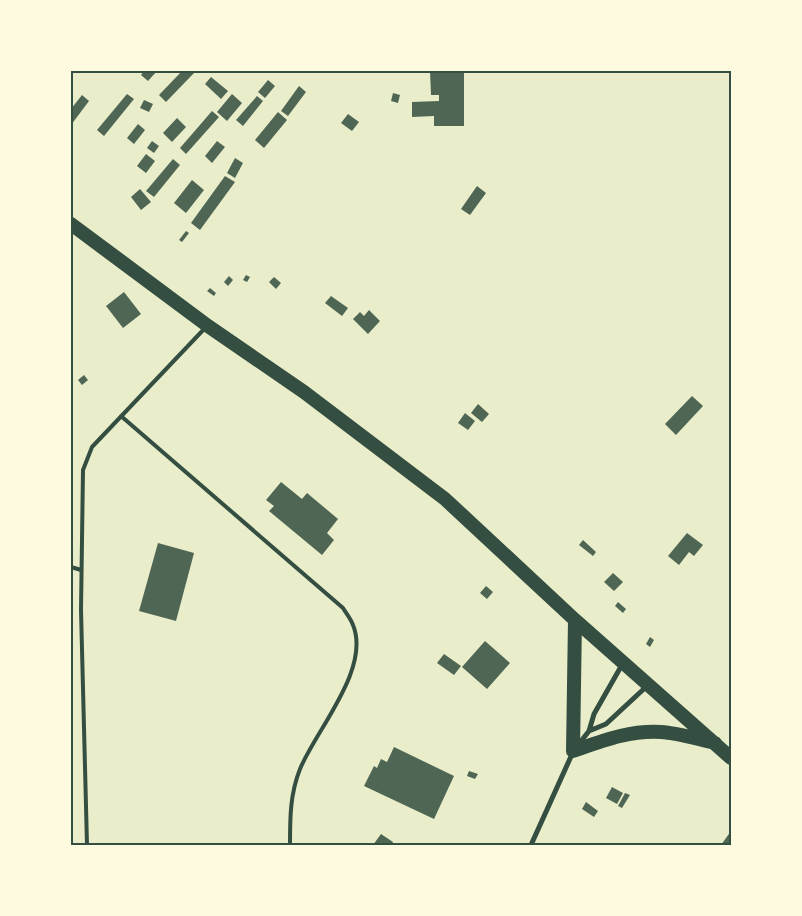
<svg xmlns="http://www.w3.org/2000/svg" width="802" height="916" font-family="'Public Sans',sans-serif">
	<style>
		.building { fill: #4f6655 }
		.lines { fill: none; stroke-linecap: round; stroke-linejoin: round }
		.service { stroke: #344e41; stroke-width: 4 }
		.minor { stroke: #344e41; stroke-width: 5 }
		.trunk { stroke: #344e41; stroke-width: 14 }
		.neatline { fill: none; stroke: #344e41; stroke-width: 2 }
	</style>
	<rect width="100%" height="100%" fill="#e9edc9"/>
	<path class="building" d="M144,71H157L148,81L141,75Z
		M182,71L194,73L166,102L159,95Z
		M430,71H464V126H434V116L412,117V102L439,101V95H431Z
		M211,77L228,91L221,99L205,84Z
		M268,80L275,86L265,98L258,92Z
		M299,86L306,92L288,116L281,111Z
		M393,93L400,95L398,103L391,101Z
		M127,94L134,99L104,136L97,130Z
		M232,94L242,103L227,121L217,112Z
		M82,95L89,101L71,125V109Z
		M257,96L263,101L243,126L236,120Z
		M144,100L153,104L149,112L140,108Z
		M212,111L219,117L186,154L180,148Z
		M278,112L287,120L264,148L255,140Z
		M348,114L359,122L352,131L341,123Z
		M177,118L186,127L172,142L163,133Z
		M138,124L145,130L134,144L127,138Z
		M152,141L159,146L154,153L147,148Z
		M217,141L225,147L212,163L205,156Z
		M146,154L155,161L146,173L137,166Z
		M235,158L243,163L235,178L227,173Z
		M173,159L180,165L154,197L146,191Z
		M225,176L235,182L200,230L191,223Z
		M192,180L204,190L186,213L174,203Z
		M477,186L486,193L470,215L461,209Z
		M140,189L151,202L141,210L131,197Z
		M186,231L189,233L182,242L179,240Z
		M246,275L250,277L247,282L243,280Z
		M229,276L233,280L228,286L224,282Z
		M274,277L281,283L276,289L269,282Z
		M210,288L216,293L214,296L207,291Z
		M124,292L141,314L123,328L106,306Z
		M331,296L348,308L342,316L325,303Z
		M369,310L380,321L368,334L353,319L360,312L364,316Z
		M84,375L88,380L82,385L78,380Z
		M692,396L703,406L676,435L665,424Z
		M478,404L489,414L482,422L471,413Z
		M465,413L475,421L468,430L458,423Z
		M281,482L302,499L307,493L338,519L327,533L334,540L322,555L269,511L274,506L266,500Z
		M687,533L703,545L694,556L689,552L679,565L668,556Z
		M583,540L596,552L593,556L579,545Z
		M158,543L194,553L176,621L139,611Z
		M613,573L623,582L614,591L604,582Z
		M486,586L493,592L487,599L480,593Z
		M618,602L626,609L623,613L615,606Z
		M650,637L654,640L650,647L646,644Z
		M485,641L510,663L487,689L462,667Z
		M444,654L461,666L454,675L437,663Z
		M394,747L454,776L434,819L364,786L374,766L377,768L381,759L387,762Z
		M469,771L478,774L475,779L467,776Z
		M612,787L623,793L617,804L606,798Z
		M625,793L630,795L622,808L618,806Z
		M586,802L598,811L594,817L582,809Z
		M731,831V845H721Z
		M381,834L393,842L392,845H373Z"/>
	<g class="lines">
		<path class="service" d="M121,416L343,608C346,613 351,619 353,625C371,669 316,730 300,769C290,794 290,818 290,845
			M71,567L81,570
			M87,845L81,610L83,470L92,447L206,327"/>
		<path class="minor" d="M589,731L606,724L647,686
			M578,745L589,731L594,714L623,663
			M531,845L573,752"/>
		<path class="trunk" d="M71,224L208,326L304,392L445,499L575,620L731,758
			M575,620L573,751C602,741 630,730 661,732C678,733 697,739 715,743"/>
	</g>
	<rect width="802" height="916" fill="none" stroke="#fefae0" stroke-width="145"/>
	<rect x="72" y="72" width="658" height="772" class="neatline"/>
</svg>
